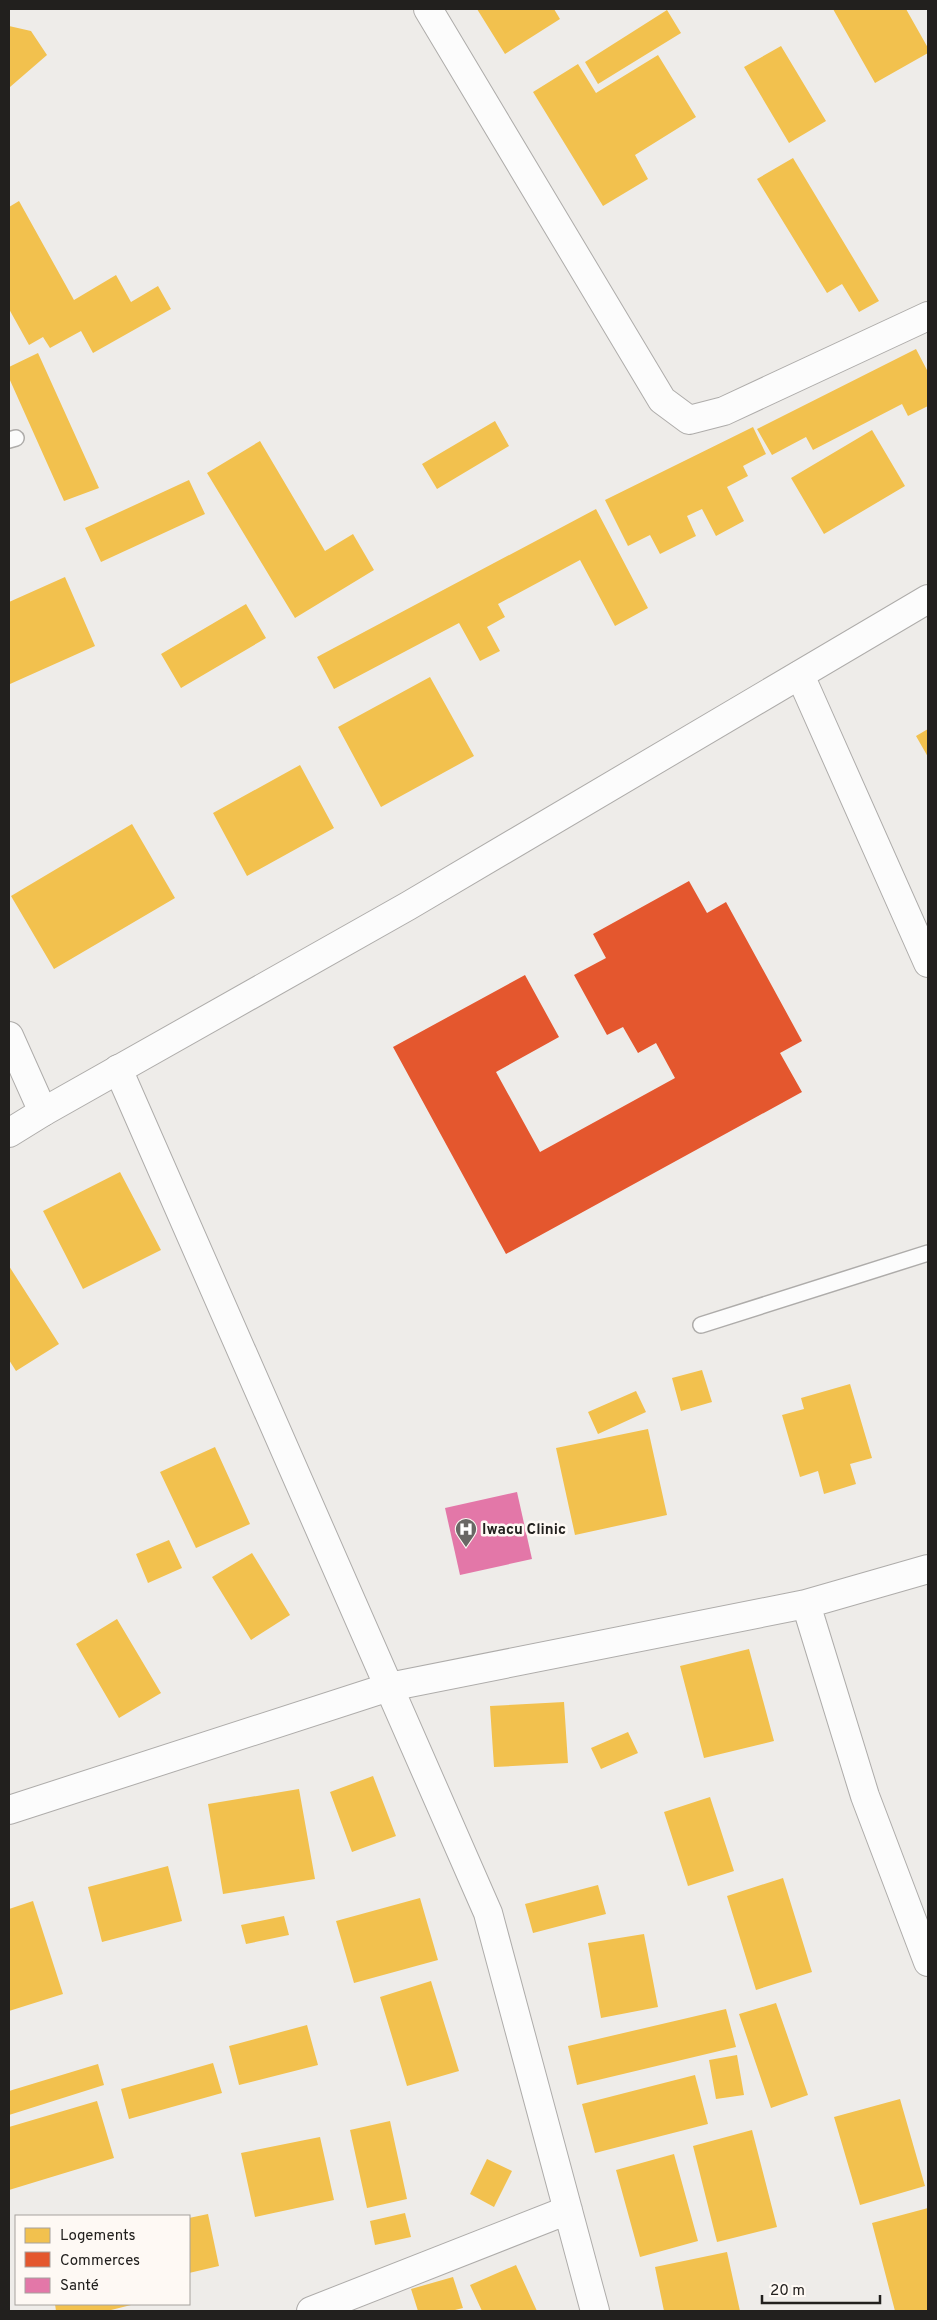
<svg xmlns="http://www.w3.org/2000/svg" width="937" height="2320" font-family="Overpass,sans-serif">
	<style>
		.homes { fill: #f2c14e }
		.shops { fill: #e4572e }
		.health { fill: #e377a8 }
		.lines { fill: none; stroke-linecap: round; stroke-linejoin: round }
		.service-casing { stroke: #aeacaa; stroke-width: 18 }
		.minor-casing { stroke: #aeacaa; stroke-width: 30 }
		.tertiary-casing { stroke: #aeacaa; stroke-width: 30 }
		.service { stroke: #fcfcfc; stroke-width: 15 }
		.minor { stroke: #fcfcfc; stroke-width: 28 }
		.tertiary { stroke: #fcfcfc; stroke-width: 28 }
		.labels { text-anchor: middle; stroke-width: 5; stroke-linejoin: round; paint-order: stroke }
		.poi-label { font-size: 15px; font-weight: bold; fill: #22201e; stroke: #fef9f4; text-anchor: start }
	</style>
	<rect width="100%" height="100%" fill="#eeece9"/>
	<path class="homes" d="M477,9H554L560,19L505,54Z
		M833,9H906L928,48V53L875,83Z
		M667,10L681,33L598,84L585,62Z
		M9,26L31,31L47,55L10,87Z
		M781,46L826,121L789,143L744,67Z
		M658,55L696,117L635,155L648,179L603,206L533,92L578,64L596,93Z
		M793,158L879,301L859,312L842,284L827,293L757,179Z
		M19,201L74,300L116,275L131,302L158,286L171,309L93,353L81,331L50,348L43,337L29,345L9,309V207Z
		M916,349L928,372V406L908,416L902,404L813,450L806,437L772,455L757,429Z
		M38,353L99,488L64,501L9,378V367Z
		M495,421L509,446L437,489L422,464Z
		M753,427L766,454L743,466L748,476L727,487L744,521L716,536L702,509L687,516L696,536L660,554L650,535L628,546L605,500Z
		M872,430L905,486L824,534L791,478Z
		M260,441L325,551L353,534L374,570L295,618L207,473Z
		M189,480L205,514L101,562L85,528Z
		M596,509L648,608L615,626L580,560L498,604L505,617L487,627L500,651L480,661L459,623L334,689L317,657Z
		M65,577L95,646L10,684L9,602Z
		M246,604L266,638L181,688L161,654Z
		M430,677L474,756L381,807L338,727Z
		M928,729V757L916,736Z
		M300,765L334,828L247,876L213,813Z
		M132,824L175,898L54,969L11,896Z
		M120,1172L161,1250L83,1289L43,1211Z
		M9,1266L59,1344L16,1371L9,1360Z
		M702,1370L712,1402L681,1411L672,1378Z
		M850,1384L872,1458L850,1464L856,1484L824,1494L818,1471L800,1477L782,1415L804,1409L801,1398Z
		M636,1391L646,1412L598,1434L588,1412Z
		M648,1429L667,1515L575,1535L556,1448Z
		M215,1447L250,1524L196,1548L160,1472Z
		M169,1540L182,1568L148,1583L136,1554Z
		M252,1553L290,1615L251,1640L212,1577Z
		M117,1619L161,1693L119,1718L76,1644Z
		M749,1649L774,1741L704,1758L680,1666Z
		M564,1702L568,1763L494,1767L490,1706Z
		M628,1732L638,1753L601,1769L591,1748Z
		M373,1776L396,1836L352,1852L330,1792Z
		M299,1789L315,1879L223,1894L208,1804Z
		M710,1797L734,1871L688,1886L664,1812Z
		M168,1866L182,1921L102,1942L88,1887Z
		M783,1878L812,1972L756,1990L727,1896Z
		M598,1885L606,1914L533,1933L525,1904Z
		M420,1898L438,1960L354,1983L336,1921Z
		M33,1901L63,1994L9,2011V1909Z
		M284,1916L289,1935L246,1944L241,1925Z
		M644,1934L658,2007L601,2018L588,1943Z
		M431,1981L459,2071L407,2086L380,1997Z
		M776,2003L808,2095L771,2108L739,2014Z
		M726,2009L736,2047L577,2085L568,2046Z
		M307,2025L318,2065L239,2085L229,2046Z
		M737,2055L744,2095L716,2099L709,2060Z
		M213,2063L222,2093L129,2119L121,2089Z
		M98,2064L104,2085L9,2115V2091Z
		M695,2075L708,2124L595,2153L582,2104Z
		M900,2099L925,2186L860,2205L834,2117Z
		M97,2101L114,2158L9,2190V2127Z
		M390,2121L407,2199L367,2208L350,2130Z
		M752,2130L777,2227L717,2242L693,2146Z
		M320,2137L334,2200L255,2217L241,2153Z
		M674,2154L698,2241L640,2257L616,2170Z
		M487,2159L512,2171L494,2207L470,2194Z
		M928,2208V2311H895L872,2223Z
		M405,2213L411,2237L375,2245L370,2221Z
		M208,2214L219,2266L189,2273V2218Z
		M727,2252L740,2311H664L655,2267Z
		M516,2265L537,2311H482L470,2285Z
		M453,2277L463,2308L451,2311H418L411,2289Z
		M55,2304H135L107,2311H56Z"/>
	<path class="shops" d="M689,881L707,913L726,902L802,1041L780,1053L802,1092L506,1254L393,1047L525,975L559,1037L496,1072L540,1152L675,1078L656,1043L638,1053L623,1027L607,1035L574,975L606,958L593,934Z"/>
	<path class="health" d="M517,1492L532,1559L460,1575L445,1508Z"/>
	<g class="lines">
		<g class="service-casing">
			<path id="service" d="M9,440L16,438
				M701,1325L928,1253"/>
		</g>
		<g class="minor-casing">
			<path id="minor" d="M428,9L662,400L689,420L724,411L928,316
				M800,675L928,963
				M9,1036L43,1112
				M118,1069L488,1913L595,2311
				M806,1604L865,1796L928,1962
				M9,1810L389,1687L806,1604L928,1569
				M311,2311L568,2210"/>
		</g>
		<g class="tertiary-casing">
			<path id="tertiary" d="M9,1133L43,1112L408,906L928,599"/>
		</g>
		<use href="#service" class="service"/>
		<use href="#minor" class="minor"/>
		<use href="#tertiary" class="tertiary"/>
	</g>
	<defs>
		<g id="hospital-pin" transform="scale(1.125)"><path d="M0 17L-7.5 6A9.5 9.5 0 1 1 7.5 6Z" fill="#696765" stroke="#fef9f4"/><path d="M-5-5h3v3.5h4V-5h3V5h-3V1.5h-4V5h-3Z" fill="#fff"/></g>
	</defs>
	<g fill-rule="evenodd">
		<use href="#hospital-pin" x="466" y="1529"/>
	</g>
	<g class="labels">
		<g class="poi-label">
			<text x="482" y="1534">Iwacu Clinic</text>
		</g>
	</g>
	<rect width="937" height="2320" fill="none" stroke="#22201e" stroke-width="20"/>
	<rect x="15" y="2215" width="175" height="90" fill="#fef9f4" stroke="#a6a29e"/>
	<rect x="25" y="2228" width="25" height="15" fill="#f2c14e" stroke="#a6a29e"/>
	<text x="60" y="2240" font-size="15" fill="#22201e">Logements</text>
	<rect x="25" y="2252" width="25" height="15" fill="#e4572e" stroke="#a6a29e"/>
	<text x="60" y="2265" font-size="15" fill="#22201e">Commerces</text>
	<rect x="25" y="2278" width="25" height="15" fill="#e377a8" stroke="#a6a29e"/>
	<text x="60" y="2290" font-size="15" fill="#22201e">Santé</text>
	<path d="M762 2295v8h118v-8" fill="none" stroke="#22201e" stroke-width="2.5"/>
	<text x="770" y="2295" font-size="15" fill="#22201e" stroke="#fef9f4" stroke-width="4" paint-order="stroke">20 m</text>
</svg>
